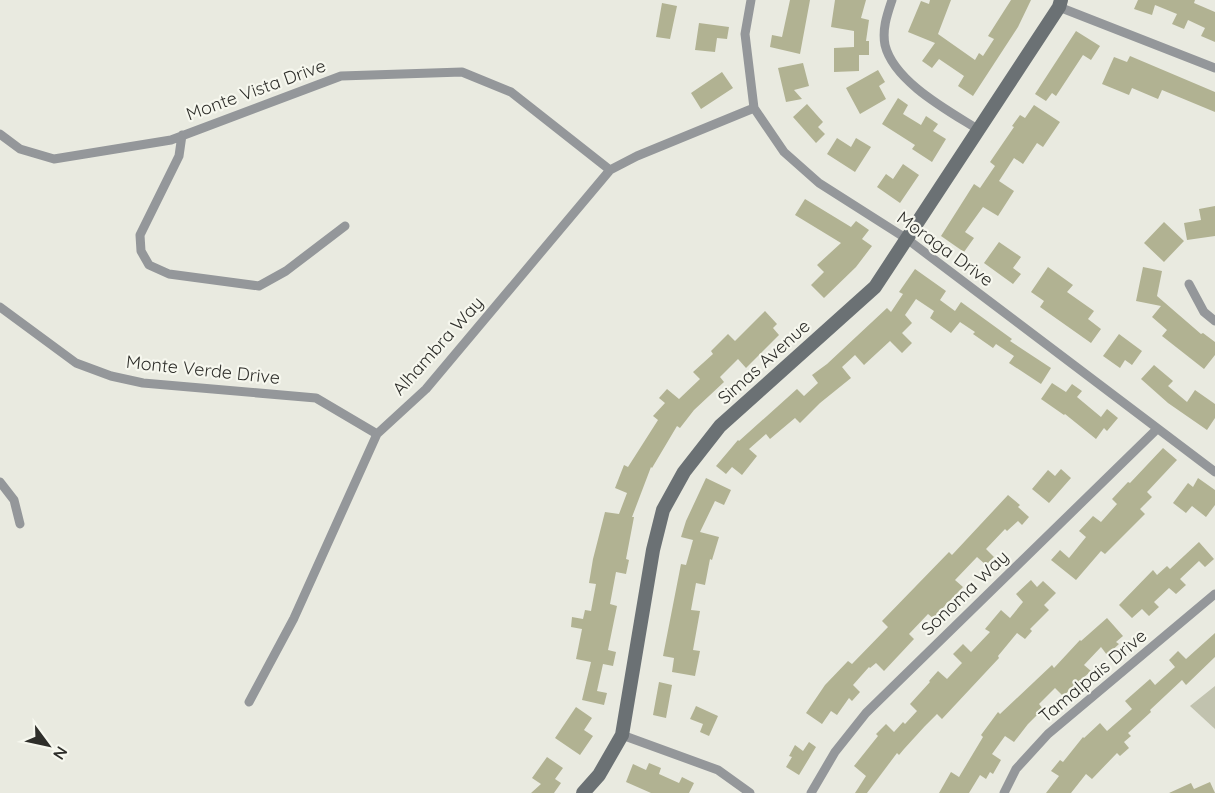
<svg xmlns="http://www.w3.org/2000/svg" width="1215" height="793" font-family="Quicksand,sans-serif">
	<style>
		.green { fill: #c1c2ae }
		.building { fill: #b1b292 }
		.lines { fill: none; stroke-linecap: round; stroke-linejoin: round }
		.street { stroke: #94979a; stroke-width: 9 }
		.secondary { stroke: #6b7174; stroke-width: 14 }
		.labels { text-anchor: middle; stroke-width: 4.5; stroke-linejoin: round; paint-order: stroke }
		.street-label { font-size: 18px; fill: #2e2e2a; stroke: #f6f7ee }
	</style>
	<rect width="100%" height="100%" fill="#e9eae0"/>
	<path class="green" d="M1215,686V729L1190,706Z"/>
	<path class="building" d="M790,0H810L800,54L770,47L772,35L782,37Z
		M835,0H866L861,18L869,20L866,41H869V55H859V71L834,72V48L854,47V31L831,27Z
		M930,0H951L938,34L975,60L979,53L983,56L994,39L988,36L1011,0H1031L1018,27L973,96L958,86L964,76L939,59L932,68L922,61L935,43L908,32L921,1L929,4Z
		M1138,0H1195L1194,3L1215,12V42L1201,36L1205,28L1188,20L1184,29L1172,24L1177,14L1155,5L1152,15L1134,9Z
		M662,3L677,6L670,39L656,37Z
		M699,23L729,27L727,39L717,38L715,52L695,50Z
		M1076,31L1100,46L1091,60L1083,55L1056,96L1052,93L1046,101L1035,94Z
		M1130,56L1215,92V112L1162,90L1158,99L1132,88L1129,95L1102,84L1114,57L1127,62Z
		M803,63L809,86L794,90L802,99L786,102L778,68Z
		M878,70L885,82L879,86L886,99L860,114L846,88Z
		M722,72L733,88L701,109L691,93Z
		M898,98L908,105L903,114L921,125L926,116L938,124L933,131L946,139L932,162L912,149L915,145L882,124Z
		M807,104L823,122L818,127L825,134L816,143L793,117Z
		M1034,105L1060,122L1043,147L1037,143L1023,164L1014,158L999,181L1014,191L998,216L983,207L965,232L974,238L964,252L941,236L974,184L980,188L995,166L990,162L1014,127L1012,126L1020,115L1025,118Z
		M837,138L851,147L856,138L871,147L855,172L827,154Z
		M903,164L919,175L900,203L877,187L886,174L893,179Z
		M805,199L851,227L856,221L869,230L862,239L872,246L856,267L824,298L811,285L824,272L817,265L841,243L795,215Z
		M1215,206V236L1187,240L1184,223L1201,220L1199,209Z
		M1164,222L1184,241L1164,262L1144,243Z
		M999,242L1021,257L1013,268L1021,274L1013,284L984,263Z
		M1048,267L1073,285L1067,292L1094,311L1088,319L1101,329L1091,343L1040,307L1044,301L1031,292Z
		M1143,267L1162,271L1157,296L1201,334L1203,333L1215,342V355L1204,369L1162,336L1167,330L1152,317L1161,306L1136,301Z
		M915,269L946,291L940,300L955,311L961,302L1012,339L1010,341L1051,368L1041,384L1009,363L1014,356L996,344L993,348L973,334L975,332L960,322L951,333L930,318L934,311L916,299L905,315L912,323L902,333L912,343L902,353L890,341L864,365L855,355L842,367L851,378L820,403L800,423L795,418L770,439L766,434L749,449L757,456L742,475L732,467L726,474L716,466L738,440L739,441L797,389L804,396L818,383L812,375L827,364L887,308L891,312L903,294L899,292Z
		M765,311L777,324L773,328L779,335L746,368L738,359L720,377L724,382L694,410L680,428L677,426L652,468L651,467L632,517H634L626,559L629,560L626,574L616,572L610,604L617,606L608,650L616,652L613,666L603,664L597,691L607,693L604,705L582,700L591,662L576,659L582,629L571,627L572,617L583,619L585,610L591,611L596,584L589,583L593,559L605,512L619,514L627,493L615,488L624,465L628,467L658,420L653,416L665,403L659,398L667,389L679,399L700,379L693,372L713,354L711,351L728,334L735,341Z
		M1119,334L1142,351L1132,365L1125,360L1120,368L1103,356Z
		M1154,365L1173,381L1168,386L1187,402L1195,390L1215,404V418L1207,430L1168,403L1141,379Z
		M1052,383L1066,392L1072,384L1082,391L1077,397L1101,417L1107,409L1118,418L1107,431L1104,428L1096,439L1065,414L1064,415L1041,399Z
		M1163,448L1177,460L1147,492L1152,497L1140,509L1145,514L1105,554L1101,551L1076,580L1051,560L1060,550L1069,558L1086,537L1079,531L1093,516L1101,522L1117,504L1112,499L1128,482L1130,483Z
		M1061,469L1071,478L1049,503L1032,489L1048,470L1055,476Z
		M706,478L731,490L724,505L715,501L700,532L719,537L712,560L710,559L705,585L696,583L691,610L700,611L693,650L700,651L695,676L672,672L674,658L663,656L681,564L686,565L693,540L681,537L686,521Z
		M1198,478L1215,490V505L1206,517L1192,506L1186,513L1173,503L1188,483L1193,487Z
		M1008,495L1020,505L1018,507L1029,517L1022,525L1018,521L1007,531L1005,529L986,549L994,557L986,565L977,557L955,580L963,587L933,618L928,614L909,634L914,639L884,671L876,663L870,668L869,667L853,685L860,692L852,701L849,698L837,715L831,711L822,724L806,713L825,685L848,661L852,664L888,627L882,621L949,552L952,555Z
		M1199,542L1214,559L1205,567L1199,561L1180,579L1186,585L1176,594L1169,588L1154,602L1159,607L1149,616L1142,609L1132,618L1119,605L1153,570L1157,575L1167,566L1170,569Z
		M1031,580L1037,587L1043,581L1056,593L1044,605L1049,610L1030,629L1032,631L1025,639L1017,633L998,656L999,658L942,719L937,714L925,726L904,749L899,755L897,753L867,793H855L866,776L854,766L878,736L876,734L886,724L894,732L903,722L905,724L917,711L910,704L930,682L929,681L938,671L947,679L962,663L953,654L963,644L971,652L990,632L985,629L1001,610L1010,618L1023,602L1016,594Z
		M1107,618L1123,636L1116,642L1119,644L1107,655L1101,647L1084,665L1091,671L1063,696L1055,688L1039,704L1043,709L1028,724L1014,742L1005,736L992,754L1001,760L993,774L990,772L986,779L980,775L969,793H939L951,772L959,777L983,737L981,735L998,712L1000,714L1052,665L1054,668L1080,640L1081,641Z
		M1215,633V657L1186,685L1182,680L1150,710L1151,712L1128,733L1131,736L1124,742L1129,748L1120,756L1117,753L1092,779L1086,774L1071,793H1046L1059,776L1051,771L1060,760L1063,762L1083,737L1084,738L1100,723L1107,731L1132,709L1125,701L1150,679L1155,685L1175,667L1169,660L1178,651L1186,659Z
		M659,682L672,685L666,718L653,715Z
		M696,706L718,716L709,736L700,732L703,724L690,719Z
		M576,707L592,718L584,730L593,736L580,755L555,738Z
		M809,742L816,747L799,775L786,767L792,757L789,756L795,745L803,751Z
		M547,757L563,768L555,779L561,783L554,793H531L541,784L532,778Z
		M649,763L661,768L659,774L679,783L682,777L694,783L689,793H651L626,782L633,764L646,770Z
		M1210,782L1215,793H1169L1191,783L1194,789Z"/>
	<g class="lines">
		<path class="street" d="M751,0L745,34L754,108L784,152L819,183L907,239L1215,472
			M892,0C887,15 882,29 885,45C894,82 949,111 979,130
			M1059,7L1215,68
			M0,134L20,149L54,159L171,140L341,76L462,72L511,92L610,170
			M182,135L179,156L140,235L141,251L149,265L169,274L259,286L286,271L345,226
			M1189,284L1204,312L1215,321
			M0,307L76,363L111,376L143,383L316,398L377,434
			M0,482L14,500L20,524
			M249,702L294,618L377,434L426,389L610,170L637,156L754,108
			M622,735L718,770L750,793
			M811,793L835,752L866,713L1157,429
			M1004,793L1016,769L1048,734L1215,594"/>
		<path class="secondary" d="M583,793L599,775L622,735L653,550L663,510L684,472L720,426L875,287L1059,7L1061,0"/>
	</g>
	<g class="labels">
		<g class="street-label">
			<text transform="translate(256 90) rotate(-20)" y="6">Monte Vista Drive</text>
			<text transform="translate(945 249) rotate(36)" y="6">Moraga Drive</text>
			<text transform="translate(438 346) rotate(-48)" y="6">Alhambra Way</text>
			<text transform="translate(764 362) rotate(-42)" y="6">Simas Avenue</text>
			<text transform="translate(203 370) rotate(6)" y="6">Monte Verde Drive</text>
			<text transform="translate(965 593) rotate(-44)" y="6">Sonoma Way</text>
			<text transform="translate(1093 676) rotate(-40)" y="6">Tamalpais Drive</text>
		</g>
	</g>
	<g transform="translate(48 745) rotate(123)" stroke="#f6f7ee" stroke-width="4.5" paint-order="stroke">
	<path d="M0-4.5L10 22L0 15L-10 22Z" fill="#2e2e2a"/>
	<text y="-9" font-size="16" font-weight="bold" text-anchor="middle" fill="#2e2e2a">N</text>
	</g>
</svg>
